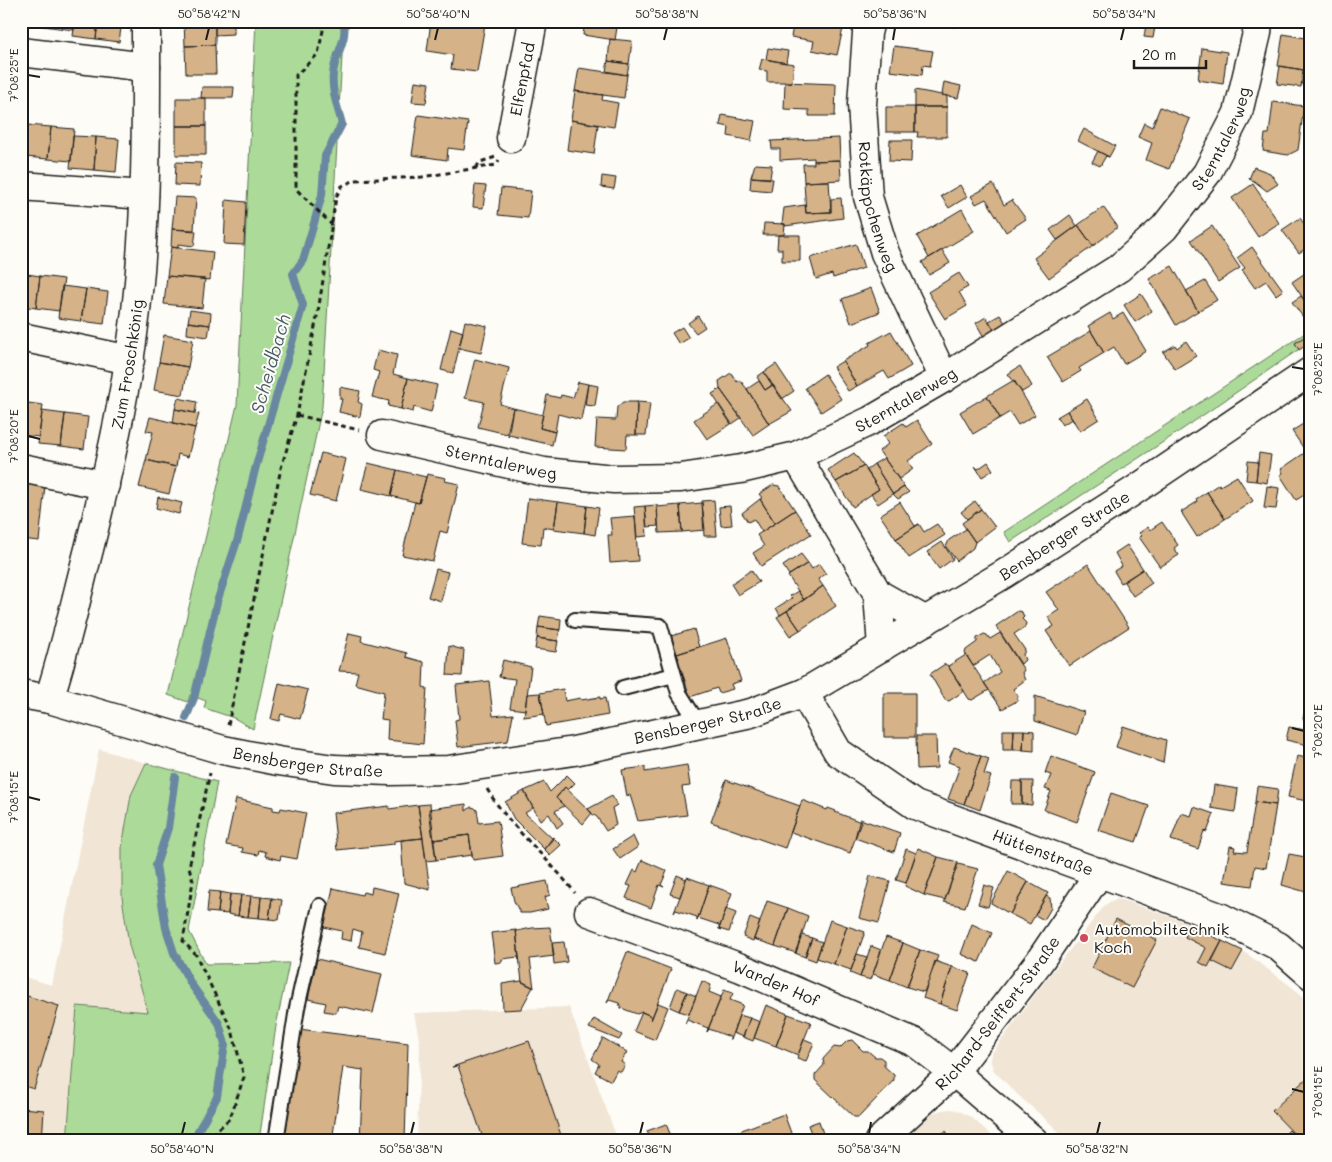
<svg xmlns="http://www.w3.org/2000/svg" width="1332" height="1162" font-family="Mali,sans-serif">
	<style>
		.built { fill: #f1e6d5 }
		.green { fill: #acda99; stroke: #647b5a }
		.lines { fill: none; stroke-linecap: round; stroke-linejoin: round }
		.stream { stroke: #6987a1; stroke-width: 8 }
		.building { fill: #d5b287; stroke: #1c1c1c }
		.service-casing { stroke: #1c1c1c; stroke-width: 18 }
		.minor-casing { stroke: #1c1c1c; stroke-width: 31 }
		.secondary-casing { stroke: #1c1c1c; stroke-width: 31 }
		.path { stroke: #1c1c1c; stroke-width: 3; stroke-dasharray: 5 4; stroke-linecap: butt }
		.service { stroke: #fdfcf7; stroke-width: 14 }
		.minor { stroke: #fdfcf7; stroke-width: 28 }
		.secondary { stroke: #fdfcf7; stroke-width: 28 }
		.ticks { fill: none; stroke: #1c1c1c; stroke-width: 2 }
		.poi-dot { fill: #d1495b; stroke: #fdfcf7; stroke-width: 2 }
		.labels { text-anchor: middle; stroke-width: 4; stroke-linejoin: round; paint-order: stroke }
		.street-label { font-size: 16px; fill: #1c1c1c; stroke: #fdfcf7 }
		.poi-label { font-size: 16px; fill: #1c1c1c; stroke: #fdfcf7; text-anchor: start }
		.water-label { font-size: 18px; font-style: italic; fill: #495b6a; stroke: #fdfcf7 }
		.neatline { fill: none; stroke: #1c1c1c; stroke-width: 2 }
		.ticks-label { font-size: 12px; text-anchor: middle; fill: #1c1c1c }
	</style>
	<rect width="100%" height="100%" fill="#fdfcf7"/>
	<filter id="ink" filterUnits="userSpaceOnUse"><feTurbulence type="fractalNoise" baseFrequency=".02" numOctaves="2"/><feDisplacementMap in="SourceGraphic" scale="10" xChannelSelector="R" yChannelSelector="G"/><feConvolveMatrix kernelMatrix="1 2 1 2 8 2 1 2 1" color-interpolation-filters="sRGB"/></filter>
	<g filter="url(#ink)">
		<path class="built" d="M99,749L146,763L131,795L122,847V897L129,945L149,1012L77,1006L67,1141H21V976L52,985Z
			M1116,899L1123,900L1191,924L1243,951L1292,987L1311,1005V1141H1068L1053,1126L1019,1096L994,1071L990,1059L992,1053L1036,993L1105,905L1111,901Z
			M569,1007L618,1141H417L420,1045L414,1013Z
			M950,1109L957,1110L971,1117L998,1141H897L928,1115L942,1110Z"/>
		<path class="green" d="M256,21H344L322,407L253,729L234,718L204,708L206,701L190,695L188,702L168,695L237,405Z
			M1311,329V341L1177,433L1010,542L1004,532Z
			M146,763L217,782L189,931L206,964L289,963L276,1026L259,1141H67L77,1006L148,1012L129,945L122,897V847L131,795Z"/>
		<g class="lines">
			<path class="stream" d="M186,718L194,698L217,602L238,538L256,466L303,305L293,274L303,260L312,230L322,195L325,156L342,124C338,108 331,91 333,74C334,56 349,39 343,21
				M175,777L168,828L156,865L166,928L174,953L191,984L219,1023L225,1044L217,1097L194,1138L189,1141"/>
		</g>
		<path class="building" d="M28,21H52L51,27L28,24Z
			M52,21H75L74,30L51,27Z
			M75,21H98L96,39L73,36Z
			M98,21H122L119,42L96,39Z
			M184,21H215V45L185,46Z
			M215,21H234V34L215,35Z
			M431,21H465L485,24L477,72L451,69L453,55L427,51Z
			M585,21H618L615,40L583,35Z
			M794,21H833L844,24L837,55L812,50L814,41L791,37Z
			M933,21H955L954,27Z
			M1150,21H1160L1159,27H1155L1153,38L1144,37L1146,24L1150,25Z
			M1194,21H1219V25Z
			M1283,34L1311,39V71L1278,66Z
			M610,39L632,41L629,64L608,61Z
			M215,45L216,74H186L185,46Z
			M894,46L933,51L930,66L923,65L922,75L890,71Z
			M768,48L788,51L786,63L766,59Z
			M1202,48L1227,52L1223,84L1198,80Z
			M762,59L794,64L792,82H767V71L759,70Z
			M608,61L629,64L627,75L606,71Z
			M1280,66L1303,70L1301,87L1277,84Z
			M579,68L627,75L624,98L575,91Z
			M415,81L429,83L426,103L412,102Z
			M785,82L836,84L835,116H809V110L784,109Z
			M944,82L961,86L958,98L942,95Z
			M202,87H234L233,98H201Z
			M915,90L947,96V107H915Z
			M575,91L603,95L602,100L618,103L614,127L571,120Z
			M176,98H206V126H176Z
			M1273,102L1304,106L1298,150L1288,155L1263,151L1265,134H1269Z
			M886,107H915V132H886Z
			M915,107H947V137H917L918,132H915Z
			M1160,107L1190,119L1169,169L1146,160L1152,143L1138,137L1144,123L1152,127Z
			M418,115L468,122L464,150L448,148L447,160L412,155Z
			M722,115L755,121L751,141L728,136L729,127L720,125Z
			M571,120L598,125L594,154L567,150Z
			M21,124L27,125L25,157H21Z
			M27,125L51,127L48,159L25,157Z
			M176,126H206V155H176Z
			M51,127L74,129L71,161L48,159Z
			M1084,129L1115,146L1109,157L1078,141Z
			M73,136L96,137L94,170L70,168Z
			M96,137L119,139L116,172L94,170Z
			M839,138L840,160L814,161V158L780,160V149H772L771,141Z
			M890,140H912L911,162L889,161Z
			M1098,151L1109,157L1106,156L1100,166L1092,162Z
			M840,160L841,180L804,182L803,164H814V161Z
			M176,162L201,163L200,186L175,185Z
			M755,164L772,165L770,178L751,177Z
			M1254,167L1270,173L1278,184L1267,191L1254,181L1249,179Z
			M602,176L616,178L614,189L601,187Z
			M751,177L773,179L771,191L750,189Z
			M829,181L831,212L806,213L804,182Z
			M993,184L1004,205L1012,200L1026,219L1006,232L986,199L976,204L971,196Z
			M1253,184L1279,223L1258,237L1232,198Z
			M475,185L486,186L483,208L473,207Z
			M960,185L967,197L949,208L941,196Z
			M501,188L531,191L528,218L498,215Z
			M175,197L196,198L194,230L172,229Z
			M841,198L843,218L785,226V224H782L784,208L805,205L806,213L831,212V199Z
			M226,200L246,202L244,245L224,244Z
			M1103,207L1118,227L1093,246L1078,225Z
			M962,209L974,231L929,258L917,236Z
			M1070,215L1077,226L1057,240L1050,230Z
			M1300,218L1311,234V245L1299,253L1282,230Z
			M764,223L785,224L784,235H763Z
			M1078,225L1093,246L1049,278L1034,258Z
			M1212,226L1240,268L1218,282L1191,240Z
			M172,229L196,231L194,246L178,244V248L171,247Z
			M778,235H800V261H782V249H777Z
			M856,244L864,268L833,278L832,274L816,279L810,258Z
			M171,247L213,252L210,280L167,276Z
			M1252,247L1283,290L1276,295L1266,281L1255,288L1242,270L1245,268L1237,258Z
			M942,250L950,263L929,275L922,262Z
			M1172,266L1198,311L1176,325L1149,279Z
			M1311,269V310L1292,282Z
			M21,273L40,276L36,308L21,306Z
			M959,273L968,287L959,292L967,306L945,319L928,292Z
			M40,276L64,279L59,311L36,308Z
			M167,276L205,279L202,308L164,304Z
			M1205,281L1217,300L1198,311L1186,291Z
			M62,286L86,289L81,321L58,318Z
			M871,288L880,312L851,323L842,299Z
			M86,289L108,292L104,324L81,321Z
			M1141,294L1152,311L1135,322L1124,305Z
			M1301,296L1311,310V328L1292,302Z
			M190,310L211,313L210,325L188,322Z
			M1110,313L1113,319L1123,313L1146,351L1124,364L1114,347L1104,353L1088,326Z
			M1000,315L1007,326L996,333L989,321Z
			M698,316L705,327L696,333L688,323Z
			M986,317L996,333L985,339L976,323Z
			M465,321L487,326L481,353L459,348Z
			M188,322L210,325L208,337L187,334Z
			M682,327L689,338L679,344L672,333Z
			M451,328L463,332L453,373L441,370Z
			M891,331L911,366L889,379L884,371L857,386L843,361L870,345L869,343Z
			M1091,331L1104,353L1079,368L1081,371L1063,382L1047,357Z
			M164,335L193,340L188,367L159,362Z
			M1307,335L1311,342L1299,350L1295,343Z
			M1186,341L1196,356L1175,369L1163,352L1175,345L1177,348Z
			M378,350L397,355L393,374L408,378L401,409L388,406L389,401L372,397L379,372L373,370Z
			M475,359L509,368L500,404L513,408L507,434L478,427L484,402L465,398Z
			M843,361L857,386L848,391L833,367Z
			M159,362L188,367L183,395L154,390Z
			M776,364L794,391L782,399L764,372Z
			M1020,366L1032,386L1022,392L1008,374Z
			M764,372L772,385L765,390L757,377Z
			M731,373L737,382L740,380L747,389L769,424L753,435L720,389L719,381Z
			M825,374L841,399L821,412L805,388Z
			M408,378L437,385L431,412L414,407L413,412L401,409Z
			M1014,380L1035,415L1018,425L1010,412L1000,418L987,396Z
			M759,381L765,390L773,385L792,411L769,424L747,389Z
			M578,382L588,384L581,420L558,414L555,432L540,428L547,395L560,398L561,395L573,398Z
			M588,384L598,386L595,406L585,405Z
			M340,387L360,391L358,402L362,404L360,417L339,412L342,399H340Z
			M720,389L741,418L732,424L712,394Z
			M987,396L1000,418L973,434L960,412Z
			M178,398L197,402L195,413L175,409Z
			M1087,399L1099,419L1080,431L1067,411Z
			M21,402L43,405L39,437L21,435Z
			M623,402H637L636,435H627L626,449L595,447L597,419L616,420L617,407Z
			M637,402L650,403L646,435H636Z
			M718,404L731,424L707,439L694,420Z
			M513,408L543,415L540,428L555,432L552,445L509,435L508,437Z
			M175,409L199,414L195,428L173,423Z
			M42,411L65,414L61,446L38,444Z
			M1067,411L1074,422L1072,419L1062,425L1057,417Z
			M65,414L88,417L84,449L61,446Z
			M150,417L195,428L188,457L178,454L176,467L146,460L153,432L146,431Z
			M1311,419V458H1310L1292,431Z
			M917,420L932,444L908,461L913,469L899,479L879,451L888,444L883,436L903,423L906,427Z
			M1306,452L1311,459V477L1307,480L1311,486V491L1296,500L1280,475L1283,473L1281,469Z
			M321,453L346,459L336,501L310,495Z
			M854,453L864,466L836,482L828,470Z
			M1259,453L1271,455L1267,483L1256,481Z
			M884,458L904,487L893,494L874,464Z
			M146,460L176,467L169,494L139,487Z
			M1248,461L1258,462L1256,481L1246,480Z
			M988,462L993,470L982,477L975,466L978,469Z
			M368,463L397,470L391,496L361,489Z
			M874,464L893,494L878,504L871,494L879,489L866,470Z
			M864,466L879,489L853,507L836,482Z
			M397,470L426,477L419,503L391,496Z
			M427,474L446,478L445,481L459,484L447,533L440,531L433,561L402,555L415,502L419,503Z
			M1237,476L1253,501L1225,519L1207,492L1219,484L1220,486Z
			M21,483L45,486L39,541L21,539Z
			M773,485L779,486L795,510L775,523L760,499L762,498L759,494Z
			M1267,486L1279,488L1276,509L1264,508Z
			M904,487L909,492L898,499L893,494Z
			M1207,492L1225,519L1197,537L1181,512L1197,502L1196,499Z
			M158,497L182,503L179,514L156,508Z
			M528,498L558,502L554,529L543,527L541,545L522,543Z
			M760,499L775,523L762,532L754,519L748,522L742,513Z
			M714,500L717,536H704L702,501Z
			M975,501L981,509L967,519L961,512Z
			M558,502L587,506L584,533L554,529Z
			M900,502L915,526L919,524L896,539L880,515Z
			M702,503L705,530L682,532L680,505Z
			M657,505L658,526L647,527L645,506Z
			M680,505L682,532L659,533L657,507Z
			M587,506L599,508L595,535L584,533Z
			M645,506L647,536L637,537L634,507Z
			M730,506L732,525L721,526L719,507Z
			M981,509L995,527L975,542L962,523Z
			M795,510L811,534L761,566L753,553L764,546L757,535Z
			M635,516L638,561L610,563L608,535H612L610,518Z
			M1162,522L1178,545L1174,548L1179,555L1160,567L1139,537L1142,536L1139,533L1148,527L1150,530Z
			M919,524L924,532L937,524L945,535L909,558L896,539Z
			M966,529L975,542L973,548L957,561L946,547L949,540Z
			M942,542L953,559L939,569L927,552Z
			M1127,545L1143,569L1121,583L1114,571L1122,566L1115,553Z
			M801,554L808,563L789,575L783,566Z
			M808,563L812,569L819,564L826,574L818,579L823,586L804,600L788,576Z
			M1088,564L1129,627L1069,666L1046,631L1054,626L1048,617L1059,610L1046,592Z
			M436,569L448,572L441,601L428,597Z
			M1143,569L1152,583L1133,596L1124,582Z
			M751,570L759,582L738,595L731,584Z
			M823,586L836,606L800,630L787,611Z
			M798,591L804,600L780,615L776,608L792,598L790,596Z
			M787,611L800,630L790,636L777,617Z
			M1018,611L1022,612L1024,617L1022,619L1026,623L1025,627L1014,634L1025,650L1023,655L1025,660L1021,664L996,626Z
			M540,616L561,619L560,630L538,627Z
			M538,627L560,630L558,641L537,638Z
			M1311,627V657L1305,656Z
			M694,629L699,647L677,654L671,636Z
			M349,633L362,636L361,641L407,653L406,657L424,662L423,687L427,688L423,744L387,740L388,720L381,719L384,692L355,684L358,672L339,671Z
			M1000,633L1024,670L1022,673L1025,680L1013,689L1018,696L1017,701L1002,709L984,683L1000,672L990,655L973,666L965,653L966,650L977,642V638L984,634L987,635L990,639Z
			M537,638L558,641L556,652L535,649Z
			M727,638L741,681L731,684L733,689L719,693L717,688L690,697L681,669L677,671L674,661L679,659L677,654Z
			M449,646L464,650L462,676L447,675Z
			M966,655L989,690L972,700L969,699L948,666Z
			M503,660L531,667L525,710L510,708L515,679L499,677Z
			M945,664L948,666L964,691L949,701L945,700L930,674Z
			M489,681L493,716L513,714L508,741L458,747L455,720L459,719L456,685Z
			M279,683L308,690L300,719L281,714L279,721L271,719Z
			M1311,684V720L1303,719Z
			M563,689L565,701L580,698L581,700L600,697V699L605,698L608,715L546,726L540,693Z
			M540,693L544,714L524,717L527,694Z
			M884,693H915V737H884Z
			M1035,696L1084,712L1077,735L1035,721Z
			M1123,726L1166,740L1163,763L1116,747Z
			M1289,727L1311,731L1308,745L1286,740Z
			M1003,730H1014L1013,750H1003Z
			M1014,730H1024L1023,750H1013Z
			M1024,730L1034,731V751L1023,750Z
			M916,736H936L937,768L917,769Z
			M954,747L981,756L964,804L948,799L960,766L948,762Z
			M981,756L989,759L984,774L991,776L980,810L964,804Z
			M1051,756L1095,772L1077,822L1044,810L1051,791L1045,789L1051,775L1045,773Z
			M1297,756L1311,759V802L1288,797Z
			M687,765L690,786L682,787L687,815L638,821L630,795L627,796L622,770L645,767V772Z
			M567,775L575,783L568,790L565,787L556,798L564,806L555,811L563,823L557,828L549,814L540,820L524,791L544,782L550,792Z
			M726,780L800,806L785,848L711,822Z
			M1012,781H1022V804H1011Z
			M1022,781H1033L1032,805L1022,804Z
			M1214,785L1238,789L1235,812L1211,808Z
			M1257,786L1278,789L1276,805L1255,802Z
			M565,787L592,813L583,824L556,798Z
			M524,791L533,808L525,813L553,839L544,849L514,819L505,802Z
			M1111,793L1149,806L1136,842L1098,830Z
			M612,796L617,805L612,808L616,825L606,831L597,817L592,814L588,809Z
			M236,799L273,807V810L280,811L281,808L306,813L297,859L281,856L280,860L265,856L266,852L259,850L258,855L242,852L243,848L226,845Z
			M802,800L827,810L828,808L836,811L835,812L861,822L850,853L791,832Z
			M1255,802L1276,805L1266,868L1255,866L1252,886L1224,882L1230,846L1235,847L1234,851L1247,852Z
			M430,804L436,860L426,861L418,805Z
			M466,804V811L471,807L475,808L477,810L479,823L498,821L503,856L473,860L469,835L433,840L429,809Z
			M418,805L423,838L394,841V844L337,850L333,813L389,806V809Z
			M1194,807L1214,814L1207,832L1204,831L1198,849L1171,840L1181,813L1191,816Z
			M860,819L900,833L894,852L855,838Z
			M469,835L472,855L436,860L433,840Z
			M633,836L638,847L620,859L613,849Z
			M553,837L561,845L550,855L544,849Z
			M423,838L426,861L430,890L404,883L401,840Z
			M918,848L938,857L924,895L905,886Z
			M906,849L916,853L906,883L896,880Z
			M1289,854L1311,858V886H1308L1306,892L1282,885Z
			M938,857L958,862L945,900L924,895Z
			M642,860L667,871L661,885L664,887L659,885L651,908L626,898L631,886L627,885L634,870L637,872Z
			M958,864L978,869L965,907L944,902Z
			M1008,871L1028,882L1010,914L991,903Z
			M677,875L686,879L680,897L670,894Z
			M870,876L890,881L879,923L859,918Z
			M687,877L709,885L697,921V917L676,910L674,913Z
			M547,881L550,895L545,897L548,909L530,913H520L514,901L511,888Z
			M1028,882L1048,893L1030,924L1010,914Z
			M709,885L732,893L719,929V925L698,918L697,921Z
			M984,885L994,888L988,907L978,904Z
			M372,887L399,893L385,953L359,947L362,932L353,929L351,941L341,939L342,931L324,927L333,888L362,895L363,892L371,894Z
			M209,891L220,892L218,913L207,912Z
			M220,892L230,894L228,914L218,913Z
			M230,894L241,895L238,916L228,914Z
			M241,895L251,896L248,917L238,916Z
			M251,896L261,897L259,918L248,917Z
			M1046,896L1050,898L1051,908L1044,920L1035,915Z
			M261,897L272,898L269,919L259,918Z
			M272,898L282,900L279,920L269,919Z
			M767,901L788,908L775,946L754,939Z
			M788,908L808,916L796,953L775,946Z
			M726,909L736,913L729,932L719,929Z
			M750,918L760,922L753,941L743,937Z
			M1116,919L1157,940L1132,988L1092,968Z
			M830,920L847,926L834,964L817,958Z
			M972,924L992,933L979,962L961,954Z
			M1191,925L1222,941L1208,967L1199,962L1206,948L1185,937L1186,934L1183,933L1186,926L1189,928Z
			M847,926L865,932L851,970L834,964Z
			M550,927L554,956L530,959L534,988L522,982L516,930L517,931L532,928Z
			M516,930L519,960L518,957L502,959V962L495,963L491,933Z
			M802,935L812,938L805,957L795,953Z
			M886,937L903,943L890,980L873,974Z
			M812,938L822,942L816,961L805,957Z
			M1222,941L1243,951L1232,971L1212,961Z
			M564,942L567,962L554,964L552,943Z
			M903,943L920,950L907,987L890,980Z
			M871,946L881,950L871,980L860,977Z
			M920,950L938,956L924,992L907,987Z
			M627,952L671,969L651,1020V1016L642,1012L637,1014L621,1008L619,1003L609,1000L607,1003Z
			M857,954L867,957L860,977L850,973Z
			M317,959L382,974L373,1013L338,1006L336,1013L324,1011L326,1003L308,999Z
			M935,961L952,967L940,1004L923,998Z
			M952,967L970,973L957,1010L940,1004Z
			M521,981L533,987L521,1009L503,1010L502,984Z
			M702,981L711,985L709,992L721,997L707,1032L708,1028L687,1020L685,1024Z
			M677,988L687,992L679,1011L670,1007Z
			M724,990L733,993L730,1000L743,1005L730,1040V1037L709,1029L707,1032Z
			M687,992L696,996L689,1014L679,1011Z
			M21,994L59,1006L34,1089L21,1085Z
			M658,1003L668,1007L655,1040L634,1031L642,1012L651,1016V1020Z
			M766,1005L788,1014L776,1046L754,1038Z
			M788,1014L811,1022L798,1055L776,1046Z
			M739,1015L750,1018L743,1037L733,1033Z
			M750,1018L760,1022L753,1041L743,1037Z
			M594,1019L622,1035L619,1040L589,1028Z
			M299,1029L408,1043L405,1141H360L363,1070L343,1067L332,1141H283Z
			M603,1038L627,1052L621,1062L625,1065L621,1072L617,1070L611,1081L595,1072L599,1064L592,1059Z
			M804,1039L814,1043L806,1061L797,1058Z
			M852,1040L863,1051H868L875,1057H880L884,1060V1066L894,1075V1080L859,1117H854L815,1080V1075L824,1065L823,1059L834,1047L840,1048L847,1041Z
			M529,1041L563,1141H484L458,1066L452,1067Z
			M1311,1074V1137L1307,1141H1301L1272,1111Z
			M21,1108L44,1110L42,1141H21Z
			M784,1114L794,1141H727L726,1136Z
			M819,1121L825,1140L814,1141L808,1125Z
			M666,1124L673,1141H651L647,1131Z
			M1289,1130L1300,1141H1278Z
			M946,1131L952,1141H930Z"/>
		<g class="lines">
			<g class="service-casing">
				<path id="service" d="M575,620L660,626L679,693L699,725
					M623,688L674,675
					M276,1141L297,1008L320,906"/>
			</g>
			<g class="minor-casing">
				<g id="minor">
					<path id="s1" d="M870,21L867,33L862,104L868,197L885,253L944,378"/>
					<path d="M21,52L146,67"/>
					<path id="s2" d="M511,138L533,21"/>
					<path d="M21,186L144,195"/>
					<path d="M21,337L130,360"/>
					<path id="s3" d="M382,435L544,472L614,479L681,478L741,469L796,456L870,421L944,378L1119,268L1164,228L1207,173L1238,113L1257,33L1258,21"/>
					<path d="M796,456L878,594L882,647"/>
					<path d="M21,468L105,485"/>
					<path d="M878,594L926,621"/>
					<path id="s4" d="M804,693L838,752L915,805L1222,918L1278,946L1311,975"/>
					<path id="s5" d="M49,699C65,650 76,599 89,549C111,461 131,372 139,282C147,195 146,108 146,21"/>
					<path id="s6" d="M589,912L741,968L916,1043L954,1072L1034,1141"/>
					<path id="s7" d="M879,1141L954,1072L1039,962L1100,872"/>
				</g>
			</g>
			<g class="secondary-casing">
				<g id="secondary">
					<path id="s8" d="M21,694L49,699L223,750L278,761L334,769L390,771L448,770L574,751L751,713L804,693L1004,574L1132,492L1311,371"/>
				</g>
			</g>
			<path class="path" d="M325,21L318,54L296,75V189L332,225
				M476,168L480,162L496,157
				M297,415L359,430
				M228,725L281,468L297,415L318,312L336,197L342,186L355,180L422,177L496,165L499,160
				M487,789C510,828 548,857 575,893
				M206,1141L230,1118L244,1077L232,1030L196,955L183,941L193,881L189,867L210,773"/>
			<use href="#service" class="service"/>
			<use href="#minor" class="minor"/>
			<use href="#secondary" class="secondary"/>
		</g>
	</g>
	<path class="ticks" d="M206,40L209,28M435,40L438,28M664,40L667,28M893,40L895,28M1121,40L1124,28M28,75L40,77M1292,367L1304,369M28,436L40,439M1292,728L1304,731M28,797L40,800M1292,1089L1304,1092M182,1134L185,1122M411,1134L414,1122M640,1134L643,1122M869,1134L871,1122M1097,1134L1100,1122"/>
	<circle class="poi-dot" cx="1084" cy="938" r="5"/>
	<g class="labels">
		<g class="street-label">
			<text dy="6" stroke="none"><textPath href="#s2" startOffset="60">Elfenpfad</textPath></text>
			<text dy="6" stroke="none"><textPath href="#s3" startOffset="962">Sterntalerweg</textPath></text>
			<text dy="6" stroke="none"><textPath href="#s1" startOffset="188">Rotkäppchenweg</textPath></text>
			<text dy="6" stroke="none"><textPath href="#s5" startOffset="344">Zum Froschkönig</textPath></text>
			<text dy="6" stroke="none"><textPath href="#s3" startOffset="544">Sterntalerweg</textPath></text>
			<text dy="6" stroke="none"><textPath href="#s3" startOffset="122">Sterntalerweg</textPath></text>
			<text dy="6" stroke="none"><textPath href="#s8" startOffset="1106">Bensberger Straße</textPath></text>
			<text dy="6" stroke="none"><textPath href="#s8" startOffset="701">Bensberger Straße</textPath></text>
			<text dy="6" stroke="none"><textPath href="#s8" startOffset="296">Bensberger Straße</textPath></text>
			<text dy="6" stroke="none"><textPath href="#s4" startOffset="298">Hüttenstraße</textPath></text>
			<text dy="6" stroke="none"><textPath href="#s6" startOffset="200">Warder Hof</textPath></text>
			<text dy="6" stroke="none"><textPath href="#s7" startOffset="175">Richard-Seiffert-Straße</textPath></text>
		</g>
		<g class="poi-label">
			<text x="1094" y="935">Automobiltechnik<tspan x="1094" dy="18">Koch</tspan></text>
		</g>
		<g class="water-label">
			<text transform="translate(271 364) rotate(-74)" y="6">Scheidbach</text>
		</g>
	</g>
	<rect width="1332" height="1162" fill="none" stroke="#fdfcf7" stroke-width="55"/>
	<path d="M1134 60v8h72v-8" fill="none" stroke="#1c1c1c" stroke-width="2.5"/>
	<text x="1142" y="60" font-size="15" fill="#1c1c1c" stroke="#fdfcf7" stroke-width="4" paint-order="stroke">20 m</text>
	<rect x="28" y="28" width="1276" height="1106" class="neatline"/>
	<g class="ticks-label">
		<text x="209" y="18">50°58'42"N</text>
		<text x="438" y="18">50°58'40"N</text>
		<text x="667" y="18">50°58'38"N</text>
		<text x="895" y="18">50°58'36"N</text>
		<text x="1124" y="18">50°58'34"N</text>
		<text transform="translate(14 75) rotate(-90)" y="4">7°08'25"E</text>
		<text transform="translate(1318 369) rotate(-90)" y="4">7°08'25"E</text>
		<text transform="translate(14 436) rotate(-90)" y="4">7°08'20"E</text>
		<text transform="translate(1318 731) rotate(-90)" y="4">7°08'20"E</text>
		<text transform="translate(14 797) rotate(-90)" y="4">7°08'15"E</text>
		<text transform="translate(1318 1092) rotate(-90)" y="4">7°08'15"E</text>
		<text x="182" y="1153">50°58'40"N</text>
		<text x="411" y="1153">50°58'38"N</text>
		<text x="640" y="1153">50°58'36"N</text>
		<text x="869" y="1153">50°58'34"N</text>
		<text x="1097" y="1153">50°58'32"N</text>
	</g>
</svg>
